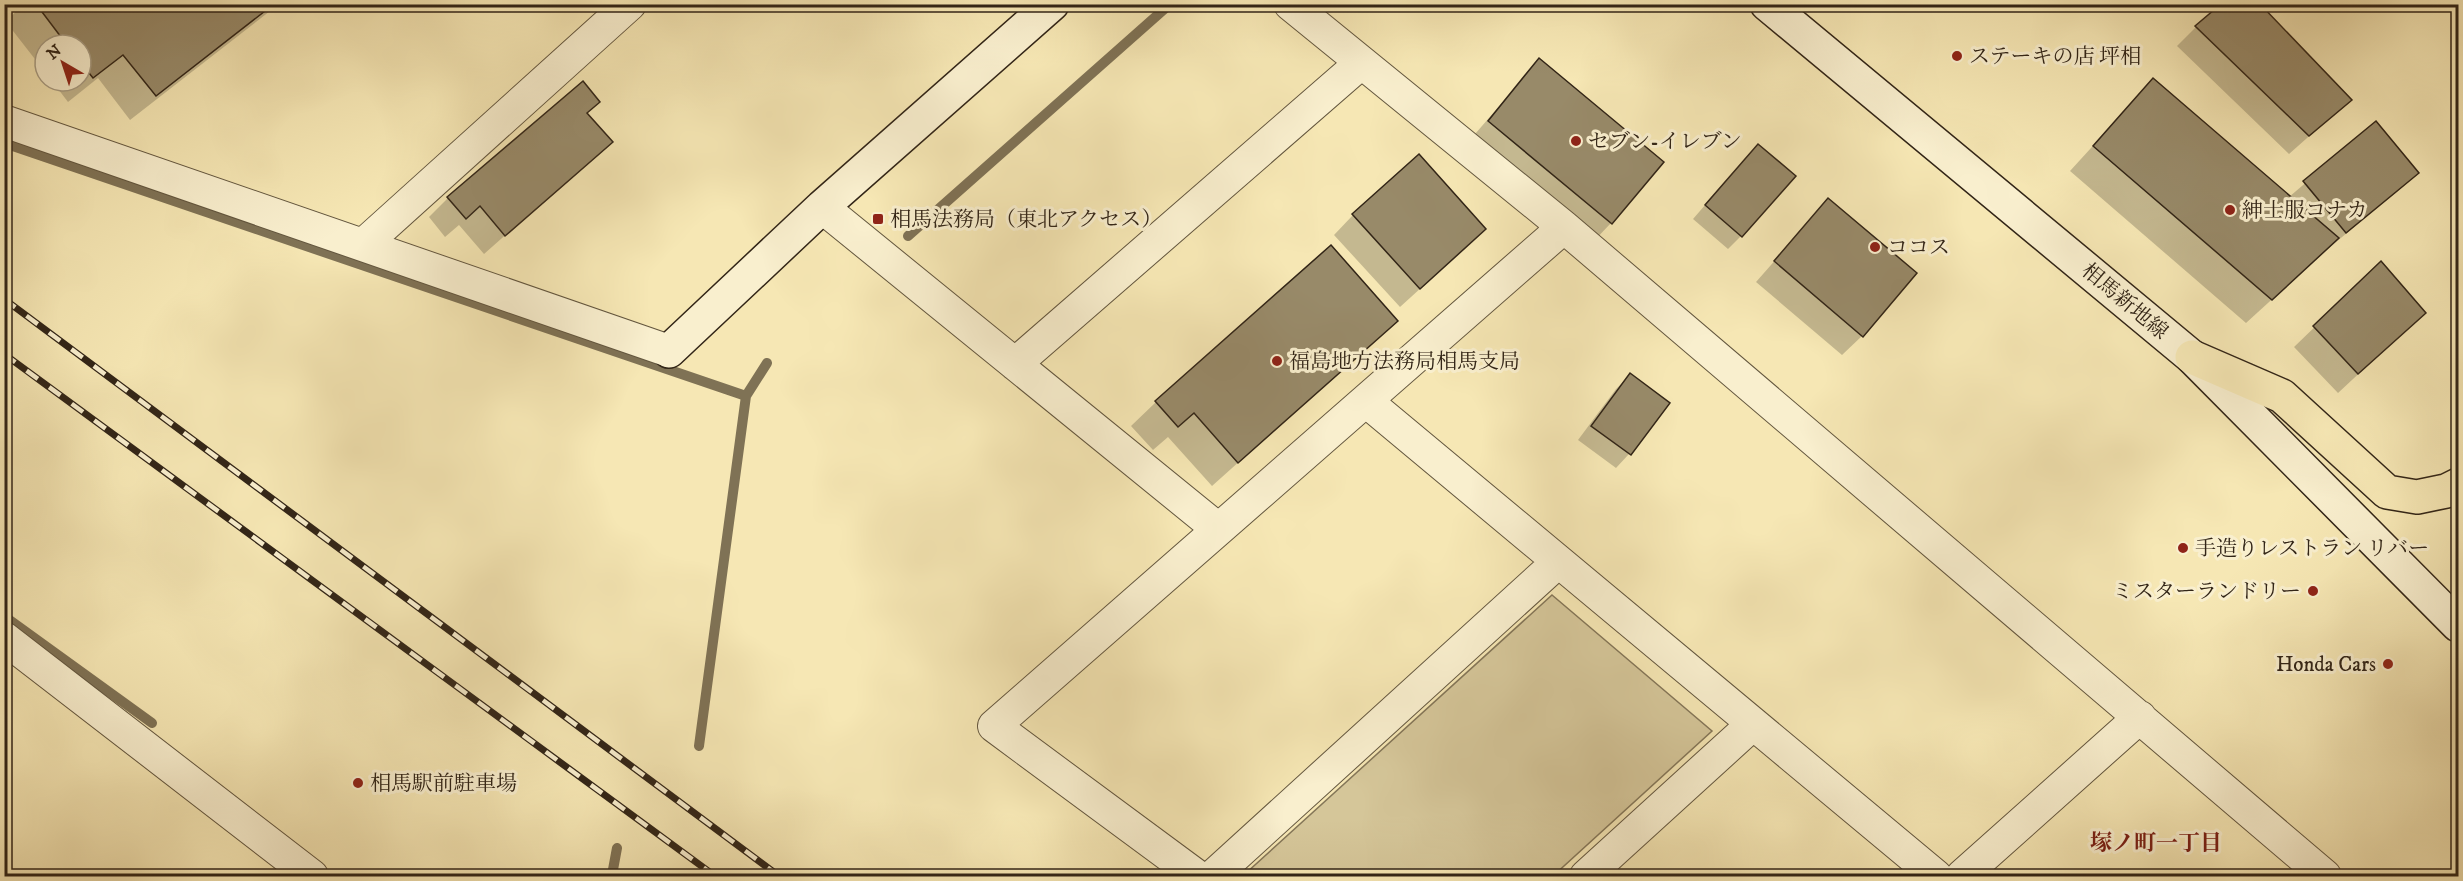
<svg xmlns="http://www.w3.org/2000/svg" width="2463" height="881" font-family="'IM FELL DW Pica','Noto Serif JP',serif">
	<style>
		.green { fill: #d5c699; stroke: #847658; stroke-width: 1.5 }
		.shadow { fill: #0003 }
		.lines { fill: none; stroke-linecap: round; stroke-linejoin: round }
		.stream { stroke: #7f7255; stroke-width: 10 }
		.building { fill: #988a69; stroke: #322517; stroke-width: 1.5 }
		.street-casing { stroke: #63563e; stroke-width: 34 }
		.secondary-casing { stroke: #322517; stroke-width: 36 }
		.primary-casing { stroke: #322517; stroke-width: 36 }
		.street { stroke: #f9efce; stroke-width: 32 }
		.secondary { stroke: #f9efce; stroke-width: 33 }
		.primary { stroke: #f6e7b4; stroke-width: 33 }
		.rail-casing { stroke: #322517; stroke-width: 7 }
		.rail { stroke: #f9efce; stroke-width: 4.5; stroke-dasharray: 14; stroke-linecap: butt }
		.poi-dot { fill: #8f2418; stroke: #f9efce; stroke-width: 2 }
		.labels { text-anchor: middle; stroke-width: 6; stroke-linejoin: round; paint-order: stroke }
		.poi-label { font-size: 21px; fill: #322517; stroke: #f9efce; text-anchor: start }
		.street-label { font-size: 21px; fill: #322517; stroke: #f9efce }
		.neighbourhood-label { font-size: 22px; font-weight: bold; fill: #7a1f14; stroke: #f9efce }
	</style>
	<rect width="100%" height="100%" fill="#f6e7b4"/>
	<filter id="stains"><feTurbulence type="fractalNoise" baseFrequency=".00333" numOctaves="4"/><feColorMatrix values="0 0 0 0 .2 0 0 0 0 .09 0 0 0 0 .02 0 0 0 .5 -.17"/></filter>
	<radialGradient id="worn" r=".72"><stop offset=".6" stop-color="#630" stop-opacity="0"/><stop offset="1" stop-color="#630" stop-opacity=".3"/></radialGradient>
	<path class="green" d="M1552,595L1712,731L1553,876L1245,874Z"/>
	<path class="shadow" d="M23,4H279L130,120L98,78L68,102L52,81H81V45H45V72L6,22Z
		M2196,27L2350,100L2289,154L2177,46Z
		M1539,60L1611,223L1592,243L1469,141Z
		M2153,80L2289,197L2376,123L2417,173L2397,192L2325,251L2246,323L2070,171Z
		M586,114L611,142L484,254L459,225L445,237L429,217L448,198Z
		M1745,159L1741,236L1728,249L1693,219Z
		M1828,200L1862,336L1842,355L1756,282Z
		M1353,215L1465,248L1400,307L1334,235Z
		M2381,263L2424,313L2338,393L2294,347Z
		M1396,321L1212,486L1168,437L1153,450L1131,426L1156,402Z
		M1630,375L1667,403L1629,454L1616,468L1578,440L1616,389Z"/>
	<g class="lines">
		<path class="stream" d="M4,143L746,396
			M908,236L1170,4
			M4,616L152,723
			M699,746L746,396L767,363
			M612,875L617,848"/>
	</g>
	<path class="building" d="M36,4H274L156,96L123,55L93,78L81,63V45H67Z
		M2221,4H2260L2352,100L2309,136L2195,26Z
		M1539,58L1664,162L1612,224L1488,121Z
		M2153,78L2339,238L2272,300L2093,146Z
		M583,81L600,102L587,113L613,142L505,236L480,206L466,219L447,197Z
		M2376,121L2419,173L2346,233L2303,181Z
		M1758,144L1796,176L1742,237L1705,205Z
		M1419,154L1486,229L1420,289L1352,214Z
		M1828,198L1917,273L1863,337L1774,261Z
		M1331,245L1398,321L1238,463L1194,413L1178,427L1155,401Z
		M2381,261L2426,313L2358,374L2313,326Z
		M1630,373L1670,403L1631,455L1591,426Z"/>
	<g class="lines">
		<g class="street-casing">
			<path id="street" d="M1290,4L1564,227L2325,876
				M4,121L669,351
				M822,207L1218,529
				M363,245L630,4
				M1015,364L1361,63
				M1366,401L1936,876
				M4,638L312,876
				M1197,876L994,726L1564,227
				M1213,876L1558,562
				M1586,876L1753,724
				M1962,876L2140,717"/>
		</g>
		<g class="secondary-casing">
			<path id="secondary" d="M1767,4L2192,357L2458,625
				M669,351L822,207L1052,4"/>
		</g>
		<g class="primary-casing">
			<path id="primary" d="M2192,357L2282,396L2387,492L2417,497L2446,491L2458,485"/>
		</g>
		<use href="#street" class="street"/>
		<use href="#secondary" class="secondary"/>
		<use href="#primary" class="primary"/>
		<g class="rail-casing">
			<path id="rail" d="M4,299L779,876
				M4,354L715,876"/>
		</g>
		<use href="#rail" class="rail"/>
	</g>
	<g class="poi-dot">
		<circle cx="1957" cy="56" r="6"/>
		<circle cx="1576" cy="141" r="6"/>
		<circle cx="2230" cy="210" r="6"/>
		<rect x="872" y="213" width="12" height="12" rx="3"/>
		<circle cx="1875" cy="247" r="6"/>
		<circle cx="1277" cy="361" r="6"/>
		<circle cx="2183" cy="548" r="6"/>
		<circle cx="2313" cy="591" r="6"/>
		<circle cx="2388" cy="664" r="6"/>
		<circle cx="358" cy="783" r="6"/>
	</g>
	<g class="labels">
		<g class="poi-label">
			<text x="1969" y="63">ステーキの店 坪相</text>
			<text x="1588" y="148">セブン-イレブン</text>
			<text x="2242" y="217">紳士服コナカ</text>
			<text x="890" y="226">相馬法務局（東北アクセス）</text>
			<text x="1887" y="254">ココス</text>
			<text x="1289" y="368">福島地方法務局相馬支局</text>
			<text x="2195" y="555">手造りレストラン リバー</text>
			<text x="2301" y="598" text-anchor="end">ミスターランドリー</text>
			<text x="2376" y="671" text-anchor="end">Honda Cars</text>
			<text x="370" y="790">相馬駅前駐車場</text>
		</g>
		<g class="street-label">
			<text transform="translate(2125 301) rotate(40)" y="7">相馬新地線</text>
		</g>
		<g class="neighbourhood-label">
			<text x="2156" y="850">塚ノ町一丁目</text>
		</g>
	</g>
	<rect width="2463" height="881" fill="none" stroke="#f6e7b4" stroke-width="24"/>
	<rect x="6" y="6" width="2451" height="869" fill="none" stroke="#322517" stroke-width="3"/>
	<rect x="12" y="12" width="2439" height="857" fill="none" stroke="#322517" stroke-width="1.5"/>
	<g transform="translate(63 63) rotate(321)"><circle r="28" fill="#f9efce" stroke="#a99e85" stroke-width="1.5"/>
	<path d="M0-4.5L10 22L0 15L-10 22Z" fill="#8f2418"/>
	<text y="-9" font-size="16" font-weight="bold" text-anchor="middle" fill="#322517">N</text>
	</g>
	<rect width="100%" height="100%" filter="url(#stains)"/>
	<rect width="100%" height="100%" fill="url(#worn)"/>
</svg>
